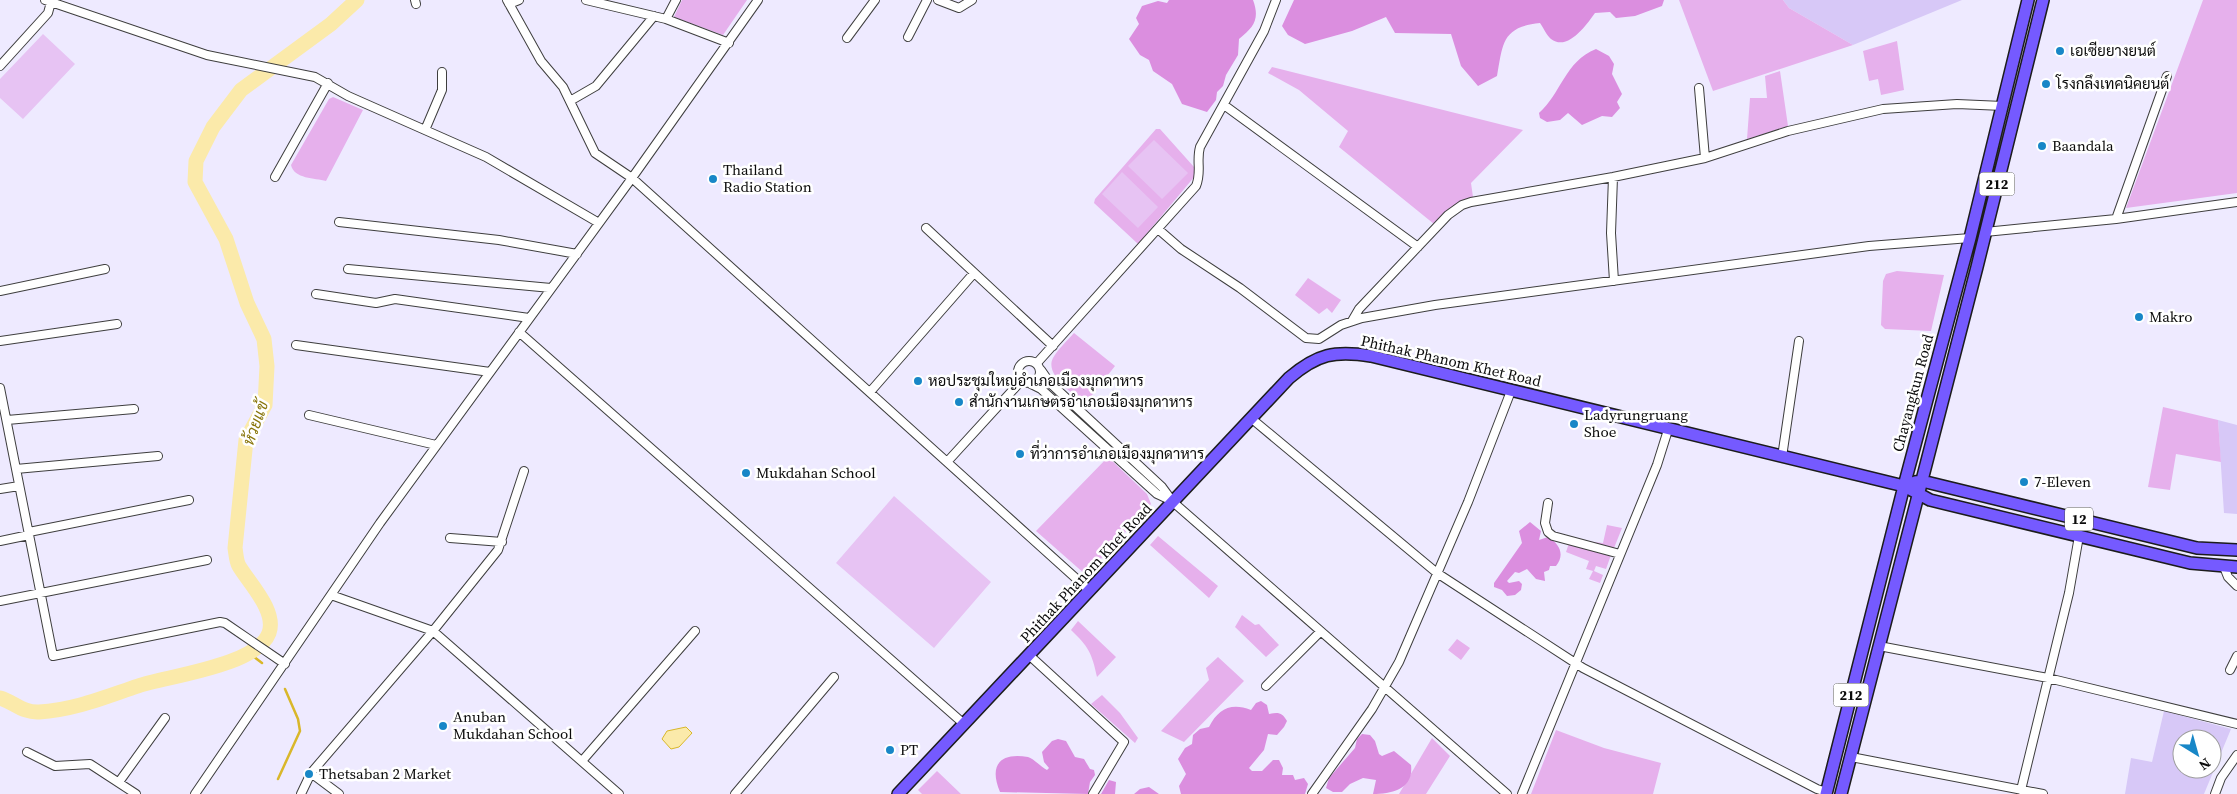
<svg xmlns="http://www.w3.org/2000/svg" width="2237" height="794" font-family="'Source Serif 4',Sarabun,serif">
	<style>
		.farmland { fill: #d7c8f7; fill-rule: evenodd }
		.green { fill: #e6b0ec }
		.forest { fill: #db8edf }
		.pitch { fill: #e7c3f3 }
		.water { fill: #fbeaaa; stroke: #d9b72a }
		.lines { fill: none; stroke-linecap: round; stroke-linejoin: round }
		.stream { stroke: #d9b72a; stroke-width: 2.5 }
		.river { stroke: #fbeaaa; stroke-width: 15 }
		.minor-casing { stroke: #3e3e3e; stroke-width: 10 }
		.primary-casing { stroke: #1c1c1c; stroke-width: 14 }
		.minor { stroke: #fff; stroke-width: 8 }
		.primary { stroke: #755aff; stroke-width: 11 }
		.poi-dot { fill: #1887c7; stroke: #fff; stroke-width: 2 }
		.labels { text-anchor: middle; stroke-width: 5; stroke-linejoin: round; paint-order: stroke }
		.shield { fill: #fff; stroke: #545454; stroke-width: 1 }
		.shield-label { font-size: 14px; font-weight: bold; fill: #0b0b0b }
		.poi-label { font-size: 15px; fill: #0b0b0b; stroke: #fff; text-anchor: start }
		.street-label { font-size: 15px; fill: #0b0b0b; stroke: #fff }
		.water-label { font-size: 16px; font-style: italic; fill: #89760c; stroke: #fff }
	</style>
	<rect width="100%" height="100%" fill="#eeeaff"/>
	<path class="farmland" d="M1783,0H1962L1853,45L1789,8Z
		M2218,420L2237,425V514L2224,513Z
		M2164,711L2231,729L2204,794H2125L2131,758L2152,762ZM2182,739H2212V769H2182Z"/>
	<path class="green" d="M682,0H747L723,35L674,17Z
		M1679,0H1783L1789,8L1853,45L1713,91Z
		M2203,0H2237V193L2126,208Z
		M1897,41L1904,90L1881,95L1878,79L1869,81L1863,51Z
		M1272,67L1523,130L1471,183L1473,197C1456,201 1445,211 1434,224L1339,147L1348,131L1299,90L1268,73Z
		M1780,71L1788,126L1747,139L1750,98H1767L1765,76Z
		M333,97L363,110L326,181C315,178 294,179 291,165L329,99Z
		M1156,129H1160L1194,167L1195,176L1138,244L1094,203L1095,199Z
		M1897,271L1944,275L1931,331L1885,329L1881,325L1883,281L1886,274Z
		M1308,278L1341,300L1332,313L1327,308L1319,314L1295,295Z
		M1074,333L1115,366L1085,404C1074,394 1044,375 1053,358C1058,349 1067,341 1074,333Z
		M2163,407L2218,420L2221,462L2176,454L2170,490L2148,487Z
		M1108,457L1147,494L1151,504L1086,575L1036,531Z
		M1607,525L1622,528L1614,548L1585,541L1603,543Z
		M1158,536L1218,586L1209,598L1150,545Z
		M1569,543L1611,555L1606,569L1596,566L1594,571L1603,575L1600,583L1589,579L1593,571L1586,569L1589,561L1566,552Z
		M1242,615L1255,625L1259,624L1279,645L1266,657L1235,627Z
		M1078,621L1116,657L1097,677C1092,653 1088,646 1071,630Z
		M1457,639L1470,648L1461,660L1448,650Z
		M1218,657L1244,681L1184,742L1161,731L1209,680L1206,668Z
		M1102,695L1120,713L1138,738L1135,743L1091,704Z
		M1556,730L1604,748L1661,763L1653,794H1531Z
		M1432,738L1450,756L1426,794H1399Z
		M937,771L961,794H922L918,790Z"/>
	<path class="forest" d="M1169,0H1253C1260,19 1254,27 1239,39L1238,55L1226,75L1223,86L1217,92L1216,100L1207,112L1182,104L1172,84L1153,71L1149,60L1140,55L1129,39L1139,24L1136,18L1142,6L1158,1L1167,3Z
		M1294,0H1664L1662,6L1635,16L1616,18L1610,12L1595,13C1587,24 1568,52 1551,39C1547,36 1543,27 1540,23C1502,27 1503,43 1497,76L1478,86L1461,66L1451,34L1395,33L1386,17L1352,31L1305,44L1288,35L1282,26Z
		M1596,49L1609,56L1614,64L1612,74L1622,94L1617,102L1620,108L1612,117L1602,116L1582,125L1568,113L1560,120L1547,122L1540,118L1539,113C1561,94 1565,61 1596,49Z
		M1530,522L1541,531L1539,540L1548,537C1560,544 1565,555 1556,566H1550L1549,570L1544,572L1545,581L1536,579L1527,569L1519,573L1515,572L1507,581L1509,583L1519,581L1522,584L1521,590L1515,595L1507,596L1502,590L1494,587V583L1522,543L1519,531Z
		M1261,701L1267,705L1269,714C1278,712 1282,712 1287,721L1284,727L1277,735L1268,734L1264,750L1249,768L1252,771H1262L1273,760H1279L1283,768L1282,775H1293L1295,780L1304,778L1308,784L1305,794H1181L1179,786L1186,774L1178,759L1185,748L1192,744L1193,735L1200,729L1209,727C1218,709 1231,702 1251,710L1256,703Z
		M1362,734L1370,735L1375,741L1379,754L1382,756L1394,751L1411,765C1414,789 1392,794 1373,794L1376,780L1363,778L1350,784L1342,792H1333L1326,788L1329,778L1355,748L1357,739Z
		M1058,739L1066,741L1075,757L1084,759L1090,769L1094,770L1095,775L1090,782L1088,794L1000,792C989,766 999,752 1028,757C1033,758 1041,767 1047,770L1049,768L1044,762L1042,752L1052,741Z
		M1109,780L1116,782L1115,794H1101Z
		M1149,787L1159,794H1134L1140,789Z"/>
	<path class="pitch" d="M43,34L75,64L23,119L0,98V79Z
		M1154,140L1188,173L1162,199L1128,166Z
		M1122,172L1158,207L1138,228L1102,194Z
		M894,496L991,582L934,648L836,563Z"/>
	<path class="water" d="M686,727L692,733L679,747L671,749L662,739L667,731Z"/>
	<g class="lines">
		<path class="stream" d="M249,653L262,663
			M278,779L300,731L298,719L285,689"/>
		<path class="river" d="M0,698C14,702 23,713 39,712C74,710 105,697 138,686C167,676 257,666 269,633C277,611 249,583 239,566C236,561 236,553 235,548L246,440L265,405L267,366L264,339L247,303L226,239L195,182L196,161L213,127L241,90L331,24L357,0"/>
		<g class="minor-casing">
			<path id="minor" d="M45,0L207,55L315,77L348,96L486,157L599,223
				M415,0L416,4
				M507,0L541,61L563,87L595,153L632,178L1090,591
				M586,0L666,19L729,43
				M938,0L959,8L972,0
				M509,4L519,0
				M666,19L676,0
				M908,37L927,0
				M847,38L875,0
				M0,66L48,13L51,2
				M1699,88L1705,158
				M570,101L596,86L654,16
				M1224,105L1418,247
				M425,130L442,90V72
				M275,177L328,83
				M1613,177L1611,233L1614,281
				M2116,219L2167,76
				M339,222L499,240L577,254
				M926,228L1053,346
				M1158,229L1181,249L1240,288L1306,338L1319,339L1341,325L1362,318L1435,305L1869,246L1970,238
				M1985,232L2116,219L2237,202
				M348,269L551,288
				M0,291L105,269
				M316,294L376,303L395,299L529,318
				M1352,321L1359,309L1448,215L1462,205L1471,202L1613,177L1705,158L1788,131L1883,109L1957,104L2003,106
				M519,332L964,724
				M0,341L117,324
				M296,345L490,372
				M1018 372a11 11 0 1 1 22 0a11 11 0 1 1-22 0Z
				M1037,363L1196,186C1202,172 1196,161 1200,147L1264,31L1276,0
				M1041,370L1050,383L1162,487L1173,502L1507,794
				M1029,383L1041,389L1157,494L1172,501
				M0,388L53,656L220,622L225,623L285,664
				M870,392L974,273
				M309,415L436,445
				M1252,419L1437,573L1583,668L1817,789L1827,792
				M7,420L134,409
				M1782,457L1799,341
				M947,462L1022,380
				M16,469L158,456
				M0,489L19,486
				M1548,503L1545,523L1548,532L1553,536L1620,554
				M29,532L189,500
				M450,538L502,542
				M0,541L29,535
				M2224,567L2228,577L2237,586
				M331,595L433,631L619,794
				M0,601L207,560
				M1879,646L2048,678L2237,724
				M1029,655L1124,742L1093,794
				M2230,670L2237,656
				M1266,686L1320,632
				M27,752L55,766L90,764L136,794
				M1851,757L2043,794
				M582,761L695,631
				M311,773L339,794
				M119,782L165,718
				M2021,790L2069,593L2079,536
				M195,794L380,523L632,178L758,0
				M301,794L311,773L433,631L498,550L524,471
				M735,794L834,677
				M1312,794L1372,709L1399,662L1468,502L1511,391
				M1522,794L1657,465L1668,430
				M2215,794L2221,778L2237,755"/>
		</g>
		<g class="primary-casing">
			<path id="primary" d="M1915,482L1922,481L2197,548L2237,550
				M898,794L1289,378C1317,354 1335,350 1371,356L1904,486L1930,500L2190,563L2237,567
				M1826,794L1904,486L1970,238L2028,0
				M1841,794L1977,267L2043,0"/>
		</g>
		<use href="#minor" class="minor"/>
		<use href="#primary" class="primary"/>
	</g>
	<g class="poi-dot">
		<circle cx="2060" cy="51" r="5"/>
		<circle cx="2046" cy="84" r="5"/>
		<circle cx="2042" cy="146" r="5"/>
		<circle cx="713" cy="179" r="5"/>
		<circle cx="2139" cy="317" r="5"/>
		<circle cx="918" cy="381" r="5"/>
		<circle cx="959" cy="402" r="5"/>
		<circle cx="1574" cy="424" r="5"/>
		<circle cx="1020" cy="454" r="5"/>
		<circle cx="746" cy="473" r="5"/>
		<circle cx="2024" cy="482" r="5"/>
		<circle cx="443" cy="726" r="5"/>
		<circle cx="890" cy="750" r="5"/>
		<circle cx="309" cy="774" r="5"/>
	</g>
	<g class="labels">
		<g class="shield">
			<rect x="1979.5" y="172.5" width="35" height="23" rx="4"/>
			<rect x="2065" y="507.5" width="28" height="23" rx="4"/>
			<rect x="1833.5" y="683.5" width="35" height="23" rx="4"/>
		</g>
		<g class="shield-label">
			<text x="1997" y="189">212</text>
			<text x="2079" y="524">12</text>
			<text x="1851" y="700">212</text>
		</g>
		<g class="poi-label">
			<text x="2070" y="56">เอเซียยางยนต์</text>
			<text x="2056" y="89">โรงกลึงเทคนิคยนต์</text>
			<text x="2052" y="151">Baandala</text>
			<text x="723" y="175">Thailand<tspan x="723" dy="17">Radio Station</tspan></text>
			<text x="2149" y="322">Makro</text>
			<text x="928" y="386">หอประชุมใหญ่อำเภอเมืองมุกดาหาร</text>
			<text x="969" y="407">สำนักงานเกษตรอำเภอเมืองมุกดาหาร</text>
			<text x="1584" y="420">Ladyrungruang<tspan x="1584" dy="17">Shoe</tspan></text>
			<text x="1030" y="459">ที่ว่าการอำเภอเมืองมุกดาหาร</text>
			<text x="756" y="478">Mukdahan School</text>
			<text x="2034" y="487">7-Eleven</text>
			<text x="453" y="722">Anuban<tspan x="453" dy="17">Mukdahan School</tspan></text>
			<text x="900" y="755">PT</text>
			<text x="319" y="779">Thetsaban 2 Market</text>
		</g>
		<g class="street-label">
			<text transform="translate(1451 361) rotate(13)" y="5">Phithak Phanom Khet Road</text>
			<text transform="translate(1913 393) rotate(-75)" y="5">Chayangkun Road</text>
			<text transform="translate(1086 573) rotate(-47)" y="5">Phithak Phanom Khet Road</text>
		</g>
		<g class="water-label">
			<text transform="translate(255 423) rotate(-70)" y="6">ห้วยแข้</text>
		</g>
	</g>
	<g transform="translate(2197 754) rotate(143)"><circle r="24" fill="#ffffff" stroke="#9d9d9d"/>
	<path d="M0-4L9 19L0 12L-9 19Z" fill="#1887c7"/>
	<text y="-8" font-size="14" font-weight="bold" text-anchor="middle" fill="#0b0b0b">N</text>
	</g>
</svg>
